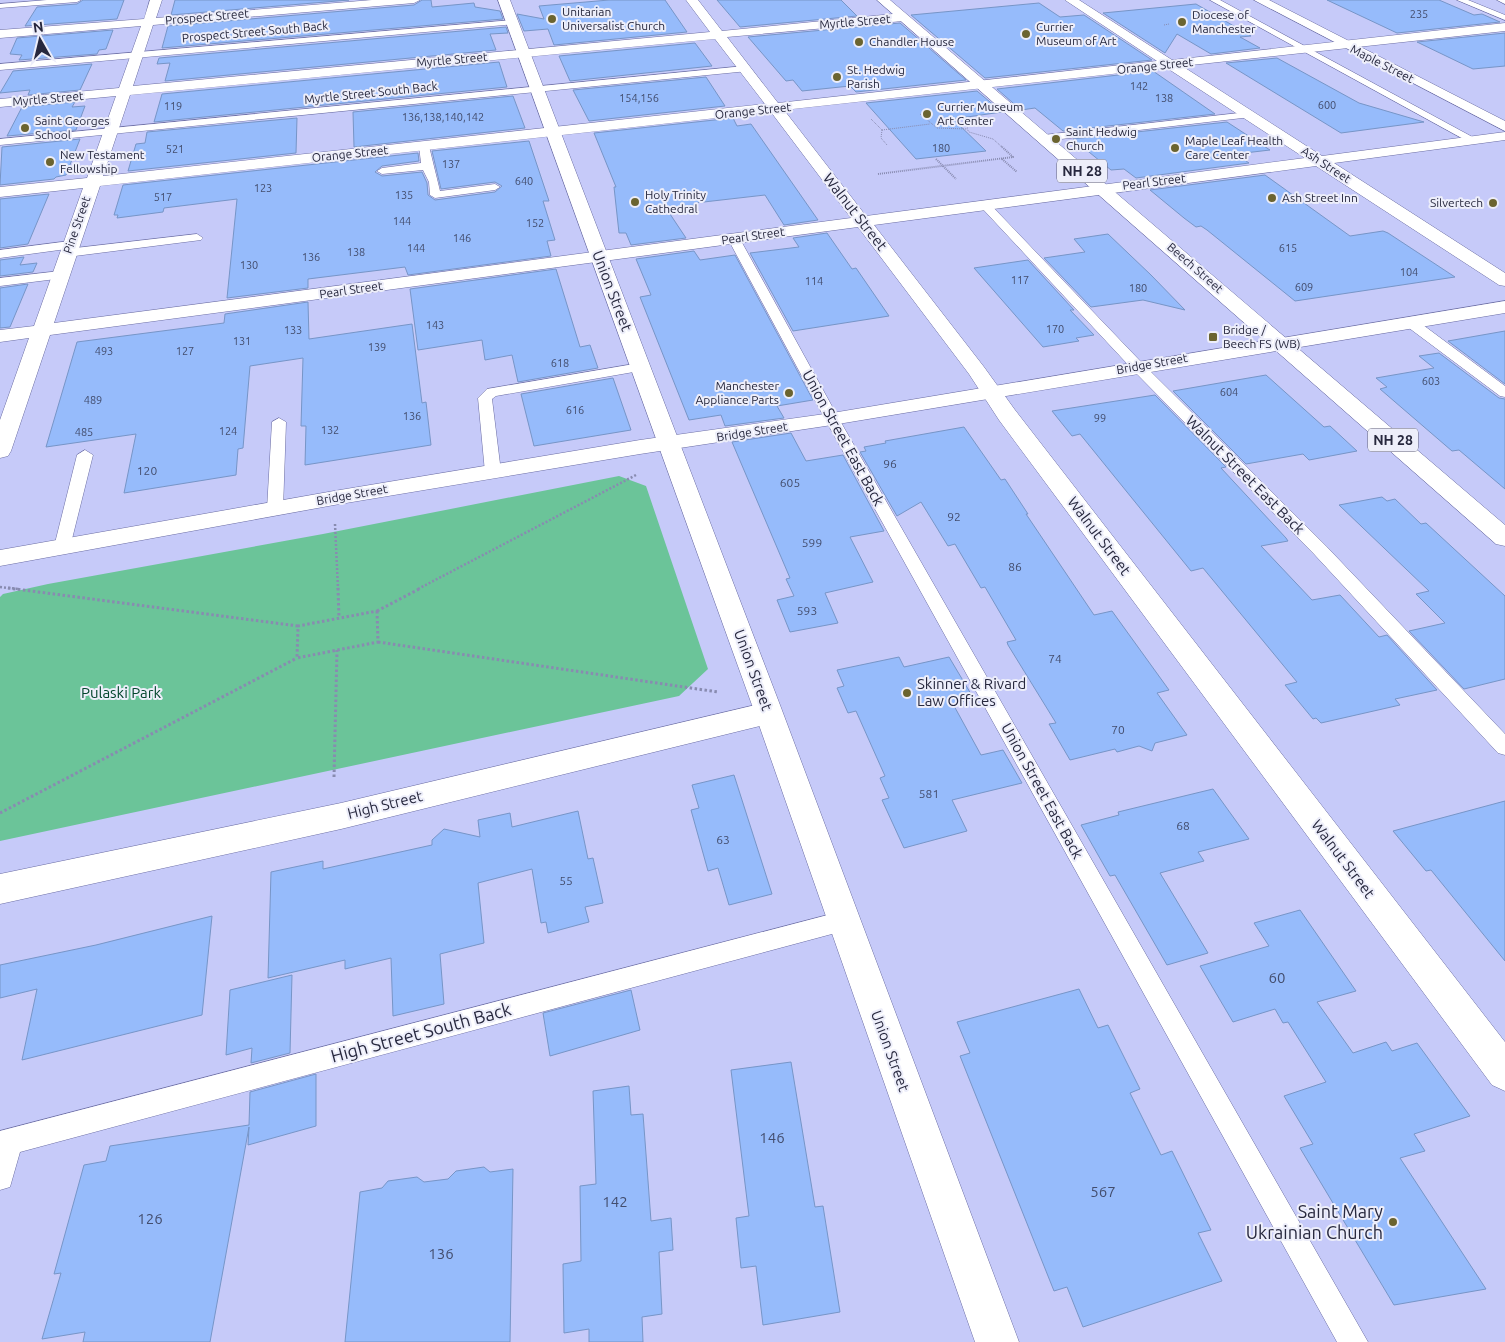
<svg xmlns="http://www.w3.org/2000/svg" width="1505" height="1342" font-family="Ubuntu,sans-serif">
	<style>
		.green { fill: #6bc499 }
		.building { fill: #96bbfb; stroke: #7795c7 }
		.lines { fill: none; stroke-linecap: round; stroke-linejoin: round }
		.service-casing { stroke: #6b6da3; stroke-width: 1 }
		.minor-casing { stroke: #6b6da3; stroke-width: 1 }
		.tertiary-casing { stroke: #6b6da3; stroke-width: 1 }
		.secondary-casing { stroke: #6b6da3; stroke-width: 1 }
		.primary-casing { stroke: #6b6da3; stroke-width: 1 }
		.path-far3 { stroke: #888bb0; stroke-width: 1; stroke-dasharray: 1 1; stroke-linecap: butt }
		.path-far2 { stroke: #888bb0; stroke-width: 2; stroke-dasharray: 1 1; stroke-linecap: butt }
		.path-far1 { stroke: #888bb0; stroke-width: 2.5; stroke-dasharray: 2 2; stroke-linecap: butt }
		.path { stroke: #888bb0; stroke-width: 3; stroke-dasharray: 2.5 2.5; stroke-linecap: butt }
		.service { fill: #fff; fill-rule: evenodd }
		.minor { fill: #fff; fill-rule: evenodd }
		.tertiary { fill: #fff; fill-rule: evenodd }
		.secondary { fill: #fff; fill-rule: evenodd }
		.primary { fill: #fff; fill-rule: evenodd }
		.poi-dot { fill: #6b6430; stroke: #edeefa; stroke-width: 2 }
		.labels { text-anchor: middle; stroke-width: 4; stroke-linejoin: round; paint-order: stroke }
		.far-number-label { font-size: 11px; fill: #434d6d }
		.far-poi-label { font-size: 12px; fill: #27283e; stroke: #edeefa; text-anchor: start }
		.far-street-label { font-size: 12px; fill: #27283e; stroke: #edeefa }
		.number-label { font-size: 12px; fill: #434d6d }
		.shield { fill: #edeefa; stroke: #626376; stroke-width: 1 }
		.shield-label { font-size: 14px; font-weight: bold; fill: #27283e }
		.street-label { font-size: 15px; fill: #27283e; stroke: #edeefa }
		.poi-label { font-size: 15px; fill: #27283e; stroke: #edeefa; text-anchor: start }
		.park-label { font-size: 15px; fill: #00452b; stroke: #edeefa }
		.near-number-label { font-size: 15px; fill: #434d6d }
		.near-street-label { font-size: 18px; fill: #27283e; stroke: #edeefa }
		.near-poi-label { font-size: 18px; fill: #27283e; stroke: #edeefa; text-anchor: end }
	</style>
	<rect width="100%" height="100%" fill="#c6caf9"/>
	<path class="green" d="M619,476L646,486L708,669L679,696L0,841V597L3,594L48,584L323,534Z"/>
	<path class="building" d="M83,0H124L117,19L25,26L37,7L77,4Z
		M175,0H349L171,15Z
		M422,0H431L432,7L474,3L475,7L500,11L503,19L162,48L168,26L414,5Z
		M609,0H665L687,32L554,45L548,29L524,31L517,14L544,19L539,6Z
		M717,0H841L857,16L740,27Z
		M1327,0H1439L1474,15L1482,14L1500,22L1397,33Z
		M1039,3L1060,17L1084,15L1152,60L985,78L911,15Z
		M1196,4L1251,36L1240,37L1260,48L1211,54L1177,34L1165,53L1103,13Z
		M900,23L966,80L856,92L850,86L802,91L793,80L786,81L748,37Z
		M506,27L508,33L490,34L496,50L165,81L170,63L157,64L159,58Z
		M113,30L106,49L99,50L97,54L19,60L22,55L10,54L17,38Z
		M1505,33V66L1473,69L1417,42Z
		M695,43L712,66L570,81L559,56Z
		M1277,58L1359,103L1424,122L1341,133L1226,63Z
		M499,62L507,87L154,122L162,94Z
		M92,64L80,90L28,95L30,90L0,93L13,71Z
		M1153,71L1215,114L1063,131L1035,108L1021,110L997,89Z
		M706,77L725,106L589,121L573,90Z
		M977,91L1002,112L953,119L986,151L916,159L866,103Z
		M513,96L525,128L354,147L353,112Z
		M75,102L72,107L85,106L76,130L7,136L22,107Z
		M297,118L296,153L128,171L136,144L145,143L147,132Z
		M733,118L737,126L751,124L818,220L784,225L765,195L695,203L696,205L666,208L686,238L631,245L626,233H619L614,187H616L594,133Z
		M1227,122L1270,150L1236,154L1249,163L1136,178L1124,169L1111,170L1073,139Z
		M80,139L66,175L56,177L54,179L0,185L2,147Z
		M529,141L549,201H543L555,240L547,241L551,256L408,275L405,267L308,279V288L227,298L237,199L164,208L163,212L117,218L118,215H114L123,185L418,153L419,161L382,166L375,172L382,176L422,172L427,183L428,195L435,200L495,192L502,186L495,182L441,189L432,151Z
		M1265,175L1350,236L1383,231L1388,233L1455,277L1295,301L1207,230L1201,226L1196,227L1184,218L1150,190Z
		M49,194L28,244L0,248V199Z
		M827,233L852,269L856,268L889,316L793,331L750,253L799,247L793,238Z
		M1108,234L1151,275L1185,310L1143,300L1091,307L1044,258L1085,252L1074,239Z
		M694,251L700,260L735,255L813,400L777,406L784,418L725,426L721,415L689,420L640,297L651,295L636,259Z
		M24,257L20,265L37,263L33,272L0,276V260Z
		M1028,260L1074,310H1070L1094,335L1076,338L1079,341L1043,347L974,268Z
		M556,269L580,347L590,345L598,368L518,382L512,355L485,360L482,340L418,350L410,289Z
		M28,284L10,327L0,328V288Z
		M308,302L309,339L412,324L422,403L426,402L431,445L305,465L306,426H301L303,358L250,366L243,448L238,449L236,475L124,493L136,434L46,447L77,342L224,323L225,314Z
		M1505,331V384L1448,341Z
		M1439,353L1499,398L1505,399V489L1459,450L1452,451L1380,389L1387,387L1376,378L1434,368L1419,356Z
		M1266,375L1324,427L1330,426L1357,451L1309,460L1303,454L1246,464L1173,391Z
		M613,378L631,430L534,446L521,394Z
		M1155,395L1226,467L1221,468L1286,538L1288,541L1261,546L1312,600L1340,595L1379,637L1387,635L1437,690L1395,699L1400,705L1321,723L1316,718L1313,719L1285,685L1297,682L1203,568L1191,571L1080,434L1072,436L1052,411Z
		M964,427L1001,480L1005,479L1028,514H1026L1094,615L1112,611L1169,690L1157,693L1187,735L1155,743L1152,751L1139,746L1117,752L1115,749L1070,760L1049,724L1056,723L1008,645L1007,642L1016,640L985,587L981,588L955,544L948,546L921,502L897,516L860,452L866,451L864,447L886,443L885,441Z
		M791,433L806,461L843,455L884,531L850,537L873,582L825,593L838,623L790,632L777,600L794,596L786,579L790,578L732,442Z
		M1382,497L1387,501L1395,499L1421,524L1426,523L1505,596V679L1464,689L1409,631L1445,623L1416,594L1429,591L1339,505Z
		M899,657L904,667L949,657L974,699L953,704L981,755L1003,750L1022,783L952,800L967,831L904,848L882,800L889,798L880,778L885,776L856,711L848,713L837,688L844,686L837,670Z
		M734,775L772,894L729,905L718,868L708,871L691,810L699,808L692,785Z
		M1213,789L1249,839L1198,852L1204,861L1160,873L1208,953L1167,965L1115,875L1110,876L1081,825L1119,815L1118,812Z
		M1505,801V961L1431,870L1426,871L1393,831Z
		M578,811L588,859L593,858L603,903L585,907L589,922L548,933L546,922L541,923L532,869L478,883L484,943L440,954L444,1004L393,1016L391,958L345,969V960L268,978L271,872L323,861V869L432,845V840L444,829L480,837L478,820L510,813L512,827Z
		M1300,910L1356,991L1317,1002L1353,1053L1386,1042L1392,1051L1417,1043L1470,1116L1414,1134L1425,1151L1400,1158L1486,1289L1394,1305L1300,1148L1313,1144L1284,1096L1326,1082L1288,1022L1283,1023L1275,1009L1233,1022L1200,966L1269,946L1254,923Z
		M212,916L202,1015L22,1060L37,989L0,998V965L96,945Z
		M292,975L290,1053L251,1063L252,1048L226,1055L230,990Z
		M1079,989L1098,1028L1108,1025L1140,1089L1130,1093L1161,1155L1172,1151L1211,1230L1198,1233L1222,1281L1083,1327L1067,1287L1054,1291L960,1056L970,1053L957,1022Z
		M631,990L640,1030L550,1056L543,1013Z
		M791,1062L815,1207L823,1206L840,1312L763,1325L756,1266L741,1268L736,1218L749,1216L731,1070Z
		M316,1074V1126L248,1145L249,1127L210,1342H83L85,1332L42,1339L61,1273L54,1274L84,1165L106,1161L110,1146L249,1125L250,1092Z
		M629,1086L631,1115L643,1114L651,1221L671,1218L673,1250L659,1252L662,1314L642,1317L643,1342H589V1329L564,1333L563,1264L581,1261L580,1186L596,1184L593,1091Z
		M484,1167L490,1172L513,1169L510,1342H345L360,1192L382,1188L388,1181L417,1177L424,1182L448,1179L456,1171Z"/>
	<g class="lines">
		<g class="service-casing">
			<path id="service" d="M47,0H81L77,2L0,8V4Z
				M1210,0H1220L1478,140L1469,142Z
				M1457,0H1468L1505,15V20Z
				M512,20L516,22L515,24L0,70V64Z
				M745,66L749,69L748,71L0,145V139Z
				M1248,112L1251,113V117L1044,141L1039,138L1044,135Z
				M424,143L429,146L440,191L495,184L500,187L495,190L435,198L430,195L429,182L423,170L382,174L377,171L382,168L421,163L419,146Z
				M984,201L988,202L1143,364L1326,546L1505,734V755L1498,753L1314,554L1133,370L980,206V202Z
				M197,234L203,238L201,240L67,257L61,253L67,249Z
				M734,235L740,239L839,419L1368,1342H1337L825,419L728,239Z
				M70,241L76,245L74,248L0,258V250Z
				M60,271L64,272L66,275L64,278L0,286V278Z
				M1410,318L1415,319L1505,386V397L1500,396L1405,325L1403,322L1405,319Z
				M640,363L647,367L645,370L496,396L492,399L501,472L498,475H488L485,472L478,398L487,389Z
				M279,418L286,422L283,509L281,513H269L267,509L272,422Z
				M85,450L93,455L70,547L68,551H56L54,547L77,455Z
				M843,911L851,914L854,921L851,928L843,931L20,1152L10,1187L0,1190V1131Z"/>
		</g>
		<g class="minor-casing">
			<path id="minor" d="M150,0H162L156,18L372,0H420L414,3L153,25L133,86L710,32L686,0H698L722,31L903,13L909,17L903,21L727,37L778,103L1157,61L1065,0H1079L1172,60L1505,23V31L1182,66L1322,156L1505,132V140L1334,163L1505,273V286L1499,285L1316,166L874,225L984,367L1015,410L1505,1042V1091L1492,1085L999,420L969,374L858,227L50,335L11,451L8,456L0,458V420L29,338L0,342V330L34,326L83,188L0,197V187L87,178L116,96L0,107V99L119,88L141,26L0,38V30L144,19ZM715,39L765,104L103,176L130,95ZM1167,68L1305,158L866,216L784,110ZM771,112L851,218L54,323L100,186Z
				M1497,0H1505V4Z
				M768,702L778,705L782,713L778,721L768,724L341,829L0,904V874L341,803Z"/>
		</g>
		<g class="tertiary-casing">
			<path id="tertiary" d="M498,0H510L780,705L1019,1342H975L752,705Z"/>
		</g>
		<g class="secondary-casing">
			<path id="secondary" d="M1505,301V313L832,425L640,454L334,505L0,566V550L334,491L640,440L832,413Z"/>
		</g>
		<g class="primary-casing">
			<path id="primary" d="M877,0H890L1505,525V546L1496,544Z
				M1254,0H1269L1505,121V131Z"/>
		</g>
		<path class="path-far3" d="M1164,25L1169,24
			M920,114L937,128L967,129
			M871,119L882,130
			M984,119L970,121L967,129L969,132L993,139L1002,147
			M882,130L930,124
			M882,130L881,138L887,145"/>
		<path class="path-far2" d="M936,159L956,179
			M1002,159L1017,172
			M878,174L1013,157L1001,146"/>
		<path class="path-far1" d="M335,524L338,589
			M0,587L18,589
			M418,589L636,475"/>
		<path class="path" d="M8,588L298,626
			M338,588L339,618
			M377,611L378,642L297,658L298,626Z
			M377,611L421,588
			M378,642L718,692
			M334,777L337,650
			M0,813L297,658"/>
		<use href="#service" class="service"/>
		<use href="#minor" class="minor"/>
		<use href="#tertiary" class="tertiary"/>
		<use href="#secondary" class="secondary"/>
		<use href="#primary" class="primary"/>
	</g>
	<g class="poi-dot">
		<circle cx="552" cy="19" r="5"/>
		<circle cx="1182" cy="22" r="5"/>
		<circle cx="1026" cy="34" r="5"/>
		<circle cx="859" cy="42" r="5"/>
		<circle cx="837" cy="77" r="5"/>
		<circle cx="927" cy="114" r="5"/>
		<circle cx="25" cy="128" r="5"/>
		<circle cx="1056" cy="139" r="5"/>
		<circle cx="1175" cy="148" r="5"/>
		<circle cx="50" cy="162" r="5"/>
		<circle cx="1272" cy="198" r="5"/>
		<circle cx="635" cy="202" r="5"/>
		<circle cx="1493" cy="203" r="5"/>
		<rect x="1208" y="332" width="10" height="10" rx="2.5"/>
		<circle cx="789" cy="393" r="5"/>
		<circle cx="907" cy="693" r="5"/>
		<circle cx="1393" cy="1222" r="5"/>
	</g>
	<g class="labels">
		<g class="far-number-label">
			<text x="1419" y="18">235</text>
			<text x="1139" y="90">142</text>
			<text x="639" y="102">154,156</text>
			<text x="1164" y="102">138</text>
			<text x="1327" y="109">600</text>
			<text x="173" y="110">119</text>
			<text x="443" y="121">136,138,140,142</text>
			<text x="941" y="152">180</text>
			<text x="175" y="153">521</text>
			<text x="451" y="168">137</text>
			<text x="524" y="185">640</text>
			<text x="263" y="192">123</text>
			<text x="404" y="199">135</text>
			<text x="163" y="201">517</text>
			<text x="402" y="225">144</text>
			<text x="535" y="227">152</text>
			<text x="462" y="242">146</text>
			<text x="416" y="252">144</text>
			<text x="1288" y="252">615</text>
			<text x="356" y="256">138</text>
			<text x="311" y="261">136</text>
			<text x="249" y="269">130</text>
			<text x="1409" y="276">104</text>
			<text x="1020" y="284">117</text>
			<text x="814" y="285">114</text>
			<text x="1304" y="291">609</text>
			<text x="1138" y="292">180</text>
			<text x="435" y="329">143</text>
			<text x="1055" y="333">170</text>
			<text x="293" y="334">133</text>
			<text x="242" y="345">131</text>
			<text x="377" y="351">139</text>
			<text x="104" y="355">493</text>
			<text x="185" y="355">127</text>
			<text x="560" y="367">618</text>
			<text x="1431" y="385">603</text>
			<text x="1229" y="396">604</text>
			<text x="93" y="404">489</text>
			<text x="575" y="414">616</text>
			<text x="412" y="420">136</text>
			<text x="1100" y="422">99</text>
			<text x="330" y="434">132</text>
			<text x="228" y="435">124</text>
			<text x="84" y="436">485</text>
		</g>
		<g class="far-poi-label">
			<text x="562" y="16">Unitarian<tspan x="562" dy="14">Universalist Church</tspan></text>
			<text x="1192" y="19">Diocese of<tspan x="1192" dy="14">Manchester</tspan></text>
			<text x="1036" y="31">Currier<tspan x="1036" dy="14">Museum of Art</tspan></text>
			<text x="869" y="46">Chandler House</text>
			<text x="847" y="74">St. Hedwig<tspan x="847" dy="14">Parish</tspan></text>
			<text x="937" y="111">Currier Museum<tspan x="937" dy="14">Art Center</tspan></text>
			<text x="35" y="125">Saint Georges<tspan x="35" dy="14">School</tspan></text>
			<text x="1066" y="136">Saint Hedwig<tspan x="1066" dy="14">Church</tspan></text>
			<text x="1185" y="145">Maple Leaf Health<tspan x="1185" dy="14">Care Center</tspan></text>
			<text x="60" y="159">New Testament<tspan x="60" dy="14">Fellowship</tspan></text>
			<text x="645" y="199">Holy Trinity<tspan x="645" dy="14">Cathedral</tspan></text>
			<text x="1282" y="202">Ash Street Inn</text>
			<text x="1483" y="207" text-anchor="end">Silvertech</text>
			<text x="1223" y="334">Bridge /<tspan x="1223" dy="14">Beech FS (WB)</tspan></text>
			<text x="779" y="390" text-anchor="end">Manchester<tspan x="779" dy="14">Appliance Parts</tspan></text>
		</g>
		<g class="far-street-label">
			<text transform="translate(207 17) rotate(-5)" y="4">Prospect Street</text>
			<text transform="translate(855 22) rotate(-5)" y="4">Myrtle Street</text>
			<text transform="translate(255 32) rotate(-5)" y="4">Prospect Street South Back</text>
			<text transform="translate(452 60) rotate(-5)" y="4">Myrtle Street</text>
			<text transform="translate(1382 64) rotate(27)" y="4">Maple Street</text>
			<text transform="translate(1155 66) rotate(-6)" y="4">Orange Street</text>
			<text transform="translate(371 93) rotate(-6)" y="4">Myrtle Street South Back</text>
			<text transform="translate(48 99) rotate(-5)" y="4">Myrtle Street</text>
			<text transform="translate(753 111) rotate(-6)" y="4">Orange Street</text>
			<text transform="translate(350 154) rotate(-6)" y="4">Orange Street</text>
			<text transform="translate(1326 165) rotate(33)" y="4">Ash Street</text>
			<text transform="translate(1154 182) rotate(-7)" y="4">Pearl Street</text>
			<text transform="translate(77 225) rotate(-71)" y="4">Pine Street</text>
			<text transform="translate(753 236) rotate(-8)" y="4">Pearl Street</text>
			<text transform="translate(1195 268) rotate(41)" y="4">Beech Street</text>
			<text transform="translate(351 290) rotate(-8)" y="4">Pearl Street</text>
			<text transform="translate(1152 364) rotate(-10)" y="4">Bridge Street</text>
			<text transform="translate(752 432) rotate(-9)" y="4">Bridge Street</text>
			<text transform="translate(352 495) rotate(-10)" y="4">Bridge Street</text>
		</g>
		<g class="number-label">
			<text x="890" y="468">96</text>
			<text x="147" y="475">120</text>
			<text x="790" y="487">605</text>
			<text x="954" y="521">92</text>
			<text x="812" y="547">599</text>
			<text x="1015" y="571">86</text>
			<text x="807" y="615">593</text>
			<text x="1055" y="663">74</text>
			<text x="1118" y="734">70</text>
			<text x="929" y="798">581</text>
			<text x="1183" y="830">68</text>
			<text x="723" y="844">63</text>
			<text x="566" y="885">55</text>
		</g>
		<g class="shield">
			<rect x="1057" y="159.5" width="50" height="23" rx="4"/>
			<rect x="1368" y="428.5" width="50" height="23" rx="4"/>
		</g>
		<g class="shield-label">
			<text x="1082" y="176">NH 28</text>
			<text x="1393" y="445">NH 28</text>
		</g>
		<g class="street-label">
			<text transform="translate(855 212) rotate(52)" y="5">Walnut Street</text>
			<text transform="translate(612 291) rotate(69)" y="5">Union Street</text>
			<text transform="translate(843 438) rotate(61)" y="5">Union Street East Back</text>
			<text transform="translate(1245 475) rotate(45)" y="5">Walnut Street East Back</text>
			<text transform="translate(1099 536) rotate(53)" y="5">Walnut Street</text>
			<text transform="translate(753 670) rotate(70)" y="5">Union Street</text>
			<text transform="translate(1042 791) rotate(61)" y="5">Union Street East Back</text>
			<text transform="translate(385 805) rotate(-14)" y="5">High Street</text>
			<text transform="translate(1343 859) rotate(53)" y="5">Walnut Street</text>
			<text transform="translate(890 1051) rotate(70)" y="5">Union Street</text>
		</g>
		<g class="poi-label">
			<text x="917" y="689">Skinner &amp; Rivard<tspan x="917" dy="17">Law Offices</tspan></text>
		</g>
		<g class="park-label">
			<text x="121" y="698">Pulaski Park</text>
		</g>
		<g class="near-number-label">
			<text x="1277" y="983">60</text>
			<text x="772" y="1143">146</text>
			<text x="1103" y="1197">567</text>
			<text x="615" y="1207">142</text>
			<text x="150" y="1224">126</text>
			<text x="441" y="1259">136</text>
		</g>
		<g class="near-street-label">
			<text transform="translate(421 1033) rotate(-15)" y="6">High Street South Back</text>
		</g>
		<g class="near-poi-label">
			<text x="1383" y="1218">Saint Mary<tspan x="1383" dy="21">Ukrainian Church</tspan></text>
		</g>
	</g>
	<g transform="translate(40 40) rotate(352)" stroke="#edeefa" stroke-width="4" paint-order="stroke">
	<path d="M0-4L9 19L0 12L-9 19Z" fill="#27283e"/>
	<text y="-8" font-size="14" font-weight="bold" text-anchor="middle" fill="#27283e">N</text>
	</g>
</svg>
